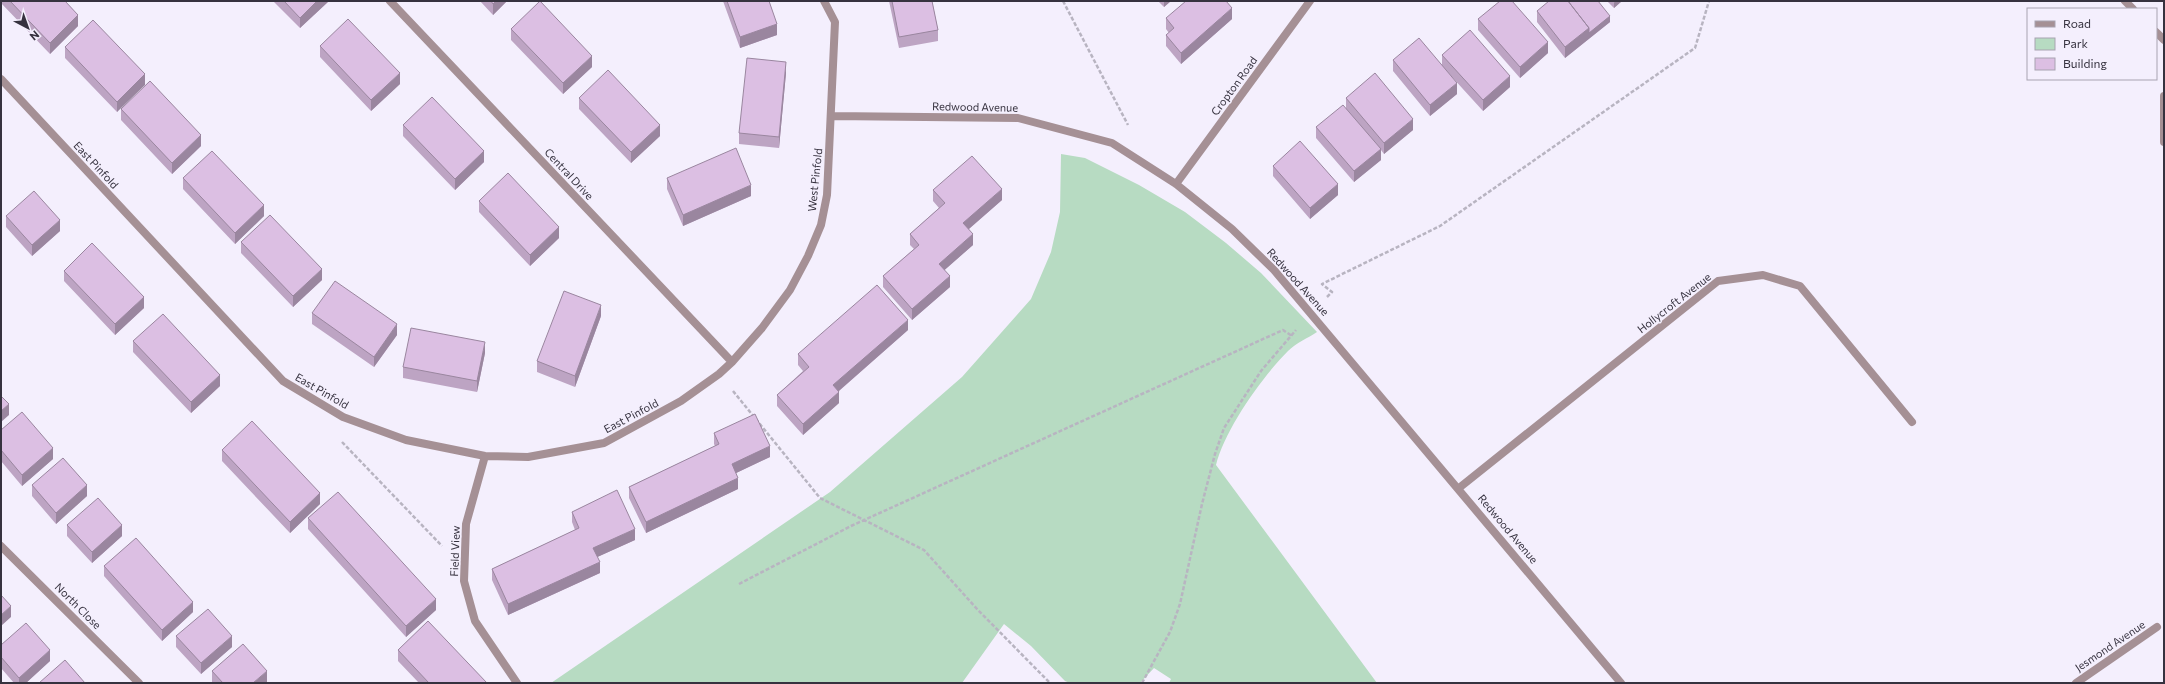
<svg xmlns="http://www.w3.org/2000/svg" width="2165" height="684" font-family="Commissioner,sans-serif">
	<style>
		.green { fill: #b7dbc2 }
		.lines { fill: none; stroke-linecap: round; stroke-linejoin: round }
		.path { stroke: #b8b4c1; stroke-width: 2.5; stroke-dasharray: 4 2; stroke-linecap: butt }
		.minor { stroke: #a59095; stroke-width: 8 }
		.wall { fill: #bda4c3 }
		.shaded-wall { fill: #9a869f }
		.building { fill: #dcbfe3; stroke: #9a869f }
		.labels { text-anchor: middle; stroke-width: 3; stroke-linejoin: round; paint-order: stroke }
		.street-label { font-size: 11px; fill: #36323f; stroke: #f4effd }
	</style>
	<rect width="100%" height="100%" fill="#f4effd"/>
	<path class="green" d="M1061,154L1085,158L1139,185L1185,212L1226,243L1261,273L1317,332C1308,338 1296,343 1288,351C1262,377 1225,429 1216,465L1377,683H1169L1171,679L1154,668L1140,683H1070L1065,681L1031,646L1004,624L962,683H551L830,492L962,377L1031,299L1051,252L1060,212Z"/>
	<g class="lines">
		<path class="path" d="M1063,1L1128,125
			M1327,297L1332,292L1322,284L1440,226L1695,48L1709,1
			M733,391L820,498L924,550L977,609L1050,683
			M342,442L442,546
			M739,584L851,526L1283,330L1292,336
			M1142,683L1170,632L1180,604L1202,504L1215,454L1224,428L1261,371L1296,330"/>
		<path class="minor" d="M390,1L732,362
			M2125,1L2133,9
			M2156,32L2164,40
			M1,79L283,381L343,417L406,440L485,456L528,457L604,443L681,401L719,374L732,362L762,328L790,290L808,256L821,225L827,195L835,22L824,1
			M2164,96V142
			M832,116L1018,118L1112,143L1176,184L1232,229L1274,270L1621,683
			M1176,184L1310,1
			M485,456L466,524L464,581L475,621L517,683
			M1459,488L1718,281L1763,275L1800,286L1912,422
			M1,546L139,683
			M2076,683L2157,627"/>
	</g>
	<path class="wall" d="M1,1H65L78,26L50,54L1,3Z
		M273,1H329L300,28Z
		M480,1H507L493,15Z
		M723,1H769L777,35L740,48Z
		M889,1H932L938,30V41L899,48Z
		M1158,1H1171L1164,7Z
		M1607,1H1622L1614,8Z
		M1537,11L1610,22L1565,58L1537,22Z
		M1166,18L1232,19L1181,64L1166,46V35L1169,33L1166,29Z
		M1478,19L1548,53L1520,78L1478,30Z
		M511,29L592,67L563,94L511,40Z
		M320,46L400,84L371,111L320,57Z
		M65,47L145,74L117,112L65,58Z
		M1442,55L1510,87L1483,111L1442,66Z
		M1393,60L1457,94L1430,116L1393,71Z
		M786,73L779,148L739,144V133Z
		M579,98L660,136L631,163L579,109Z
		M1346,98L1413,130L1384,154L1381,150V160L1354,182L1316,138V127L1346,108Z
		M121,109L201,146L172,174L121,120Z
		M403,125L484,162L455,190L403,136Z
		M1273,166L1338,195L1310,219L1273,176Z
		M183,178L264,216L235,244L183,189Z
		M667,178L751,196L683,226L667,189Z
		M933,190L1002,200L969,229L973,245L944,270L950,287L912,320L883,287V276L914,249L910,245V234L939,208L933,201Z
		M479,201L559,238L530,266L479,212Z
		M6,216L60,231L32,256L6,227Z
		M241,242L322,280L293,307L241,253Z
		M64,271L144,308L115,335L64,281Z
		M312,313L397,335L374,367L312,324Z
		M601,316L575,387L537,372V361Z
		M908,330L839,391V403L803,435L777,406V395L803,371L798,365V354Z
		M133,341L220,386L191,413L133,352Z
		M485,353L477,392L403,378V367Z
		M1,430L53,459L22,486L1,461Z
		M714,433L770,457L736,473L738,489L646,533L629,498V487L715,446L714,444Z
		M222,450L320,504L290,533L222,461Z
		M32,485L87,496L56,524L32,496Z
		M572,512L635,540L597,557L600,573L508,615L492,580V569L575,530L572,522Z
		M308,518L436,610L406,637L308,529Z
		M67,525L122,536L92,563L67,536Z
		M104,566L193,612L162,641L104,576Z
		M176,636L232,647L201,674L176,647Z
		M1,645L50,661L26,683H14L1,668Z
		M398,650L487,683H419L398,661Z
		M212,671L267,682L266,683H213L212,682Z"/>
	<path class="shaded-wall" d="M317,1H329L300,28V18Z
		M496,1H507L493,15V4Z
		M1164,1H1171L1164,7Z
		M1615,1H1622L1614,8V3Z
		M1232,8V19L1181,64V53Z
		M78,15V26L50,54V43Z
		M1610,16V22L1565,58V47L1589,28Z
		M777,24V35L740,48V37Z
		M1548,42V53L1520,78V67Z
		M592,56V67L563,94V83Z
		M786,62V73L779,148V137Z
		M400,73V84L371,111V100Z
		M145,74V85L117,112V102Z
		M1510,76V87L1483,111V100Z
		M1457,83V94L1430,116V105Z
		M1413,119V130L1384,154V143Z
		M660,125V136L631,163V152Z
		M201,135V146L172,174V163Z
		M1381,149V160L1354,182V171Z
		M484,151V162L455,190V179Z
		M1338,184V195L1310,219V208Z
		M751,185V196L683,226V215Z
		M1002,189V200L963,234V223Z
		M264,205V216L235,244V233Z
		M60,220V231L32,256V245Z
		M559,227V238L530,266V255Z
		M973,234V245L939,275V264Z
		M322,269V280L293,307V296Z
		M950,276V287L912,320V309Z
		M144,297V308L115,335V324Z
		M601,305V316L575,387V376Z
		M908,320V330L833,396V385Z
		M397,324V335L374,367V357Z
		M485,342V353L477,392V381Z
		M220,375V386L191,413V402Z
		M839,392V403L803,435V424Z
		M9,404V415L1,422V411Z
		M770,446V457L732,475V464Z
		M53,448V459L22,486V475Z
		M738,478V489L646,533V522Z
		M87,485V496L56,524V513Z
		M320,493V504L290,533V522Z
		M122,525V536L92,563V552Z
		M635,529V540L593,559V548Z
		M600,562V573L508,615V604Z
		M436,599V610L406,637V626Z
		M193,602V612L162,641V630Z
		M11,606V617L1,626V615Z
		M232,636V647L201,674V663Z
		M50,650V661L26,683H19V678Z
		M267,671V682L266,683H253Z"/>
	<path class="building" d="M10,1H65L78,15L50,43Z
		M284,1H317L300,18Z
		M491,1H496L493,4Z
		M540,1L592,56L563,83L511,29Z
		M727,1H769L777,24L740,37Z
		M892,1H932L938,30L899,37Z
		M1186,1H1226L1232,8L1181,53L1166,35L1174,28L1166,18Z
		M1500,1H1512L1548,42L1520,67L1478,19Z
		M1549,1H1568L1589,28L1565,47L1537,11Z
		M1568,1H1598L1610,16L1589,33V28Z
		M348,19L400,73L371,100L320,46Z
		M93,20L145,74L117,102L65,47Z
		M1470,30L1510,76L1483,100L1442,55Z
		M1419,38L1457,83L1430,105L1393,60Z
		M747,58L786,62L779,137L739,133Z
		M608,70L660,125L631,152L579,98Z
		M1375,73L1413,119L1384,143L1346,98Z
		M150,81L201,135L172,163L121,109Z
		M432,97L484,151L455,179L403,125Z
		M1343,105L1381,149L1354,171L1316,127Z
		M1300,141L1338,184L1310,208L1273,166Z
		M736,148L751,185L683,215L667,178Z
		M212,151L264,205L235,233L183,178Z
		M972,156L1002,189L963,223L973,234L939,264L950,276L912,309L883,276L919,245L910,234L945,203L933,190Z
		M508,173L559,227L530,255L479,201Z
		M34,191L60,220L32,245L6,216Z
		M270,215L322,269L293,296L241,242Z
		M92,243L144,297L115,324L64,271Z
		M335,281L397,324L374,357L312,313Z
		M877,285L908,320L833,385L839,392L803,424L777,395L809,367L798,354Z
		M564,291L601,305L575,376L537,361Z
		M163,314L220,375L191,402L133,341Z
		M411,328L485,342L477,381L403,367Z
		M1,396L9,404L1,411Z
		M22,412L53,448L22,475L1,450V430Z
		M755,414L770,446L732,464L738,478L646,522L629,487L719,444L714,433Z
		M252,421L320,493L290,522L222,450Z
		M63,458L87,485L56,513L32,485Z
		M617,490L635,529L593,548L600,562L508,604L492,569L579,528L572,512Z
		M338,492L436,599L406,626L308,518Z
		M98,498L122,525L92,552L67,525Z
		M136,538L193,602L162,630L104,566Z
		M1,595L11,606L1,615Z
		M208,609L232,636L201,663L176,636Z
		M428,621L487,683H429L398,650Z
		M26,623L50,650L19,678L1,657V645Z
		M243,644L267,671L253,683H223L212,671Z
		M65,660L85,683H39Z"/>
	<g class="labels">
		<g class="street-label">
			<text transform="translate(1234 86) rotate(-54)" y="4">Cropton Road</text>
			<text transform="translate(975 107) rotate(1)" y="4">Redwood Avenue</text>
			<text transform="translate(96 165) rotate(47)" y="4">East Pinfold</text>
			<text transform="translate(569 174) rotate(47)" y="4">Central Drive</text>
			<text transform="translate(815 180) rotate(-84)" y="4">West Pinfold</text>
			<text transform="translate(1298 282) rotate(48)" y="4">Redwood Avenue</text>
			<text transform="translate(1674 303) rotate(-38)" y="4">Hollycroft Avenue</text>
			<text transform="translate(322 391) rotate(30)" y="4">East Pinfold</text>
			<text transform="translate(631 416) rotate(-28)" y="4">East Pinfold</text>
			<text transform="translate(1508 529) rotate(50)" y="4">Redwood Avenue</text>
			<text transform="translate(455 551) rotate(-88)" y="4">Field View</text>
			<text transform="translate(78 606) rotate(45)" y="4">North Close</text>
			<text transform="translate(2110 646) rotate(-34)" y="4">Jesmond Avenue</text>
		</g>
	</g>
	<rect width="2165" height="684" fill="none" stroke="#36323f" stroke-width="4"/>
	<rect x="2027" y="8" width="130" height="72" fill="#f4effd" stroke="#a8a3b1"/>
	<rect x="2035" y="21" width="20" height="6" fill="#a59095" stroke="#a8a3b1"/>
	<text x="2063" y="28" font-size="12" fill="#36323f">Road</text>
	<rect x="2035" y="38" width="20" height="12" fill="#b7dbc2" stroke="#a8a3b1"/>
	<text x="2063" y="48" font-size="12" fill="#36323f">Park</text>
	<rect x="2035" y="58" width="20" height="12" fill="#dcbfe3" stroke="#a8a3b1"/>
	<text x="2063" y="68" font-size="12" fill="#36323f">Building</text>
	<g transform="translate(28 28) rotate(139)" stroke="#f4effd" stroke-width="3" paint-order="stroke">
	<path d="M0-3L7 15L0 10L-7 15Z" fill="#36323f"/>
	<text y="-6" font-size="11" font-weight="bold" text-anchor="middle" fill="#36323f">N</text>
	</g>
</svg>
